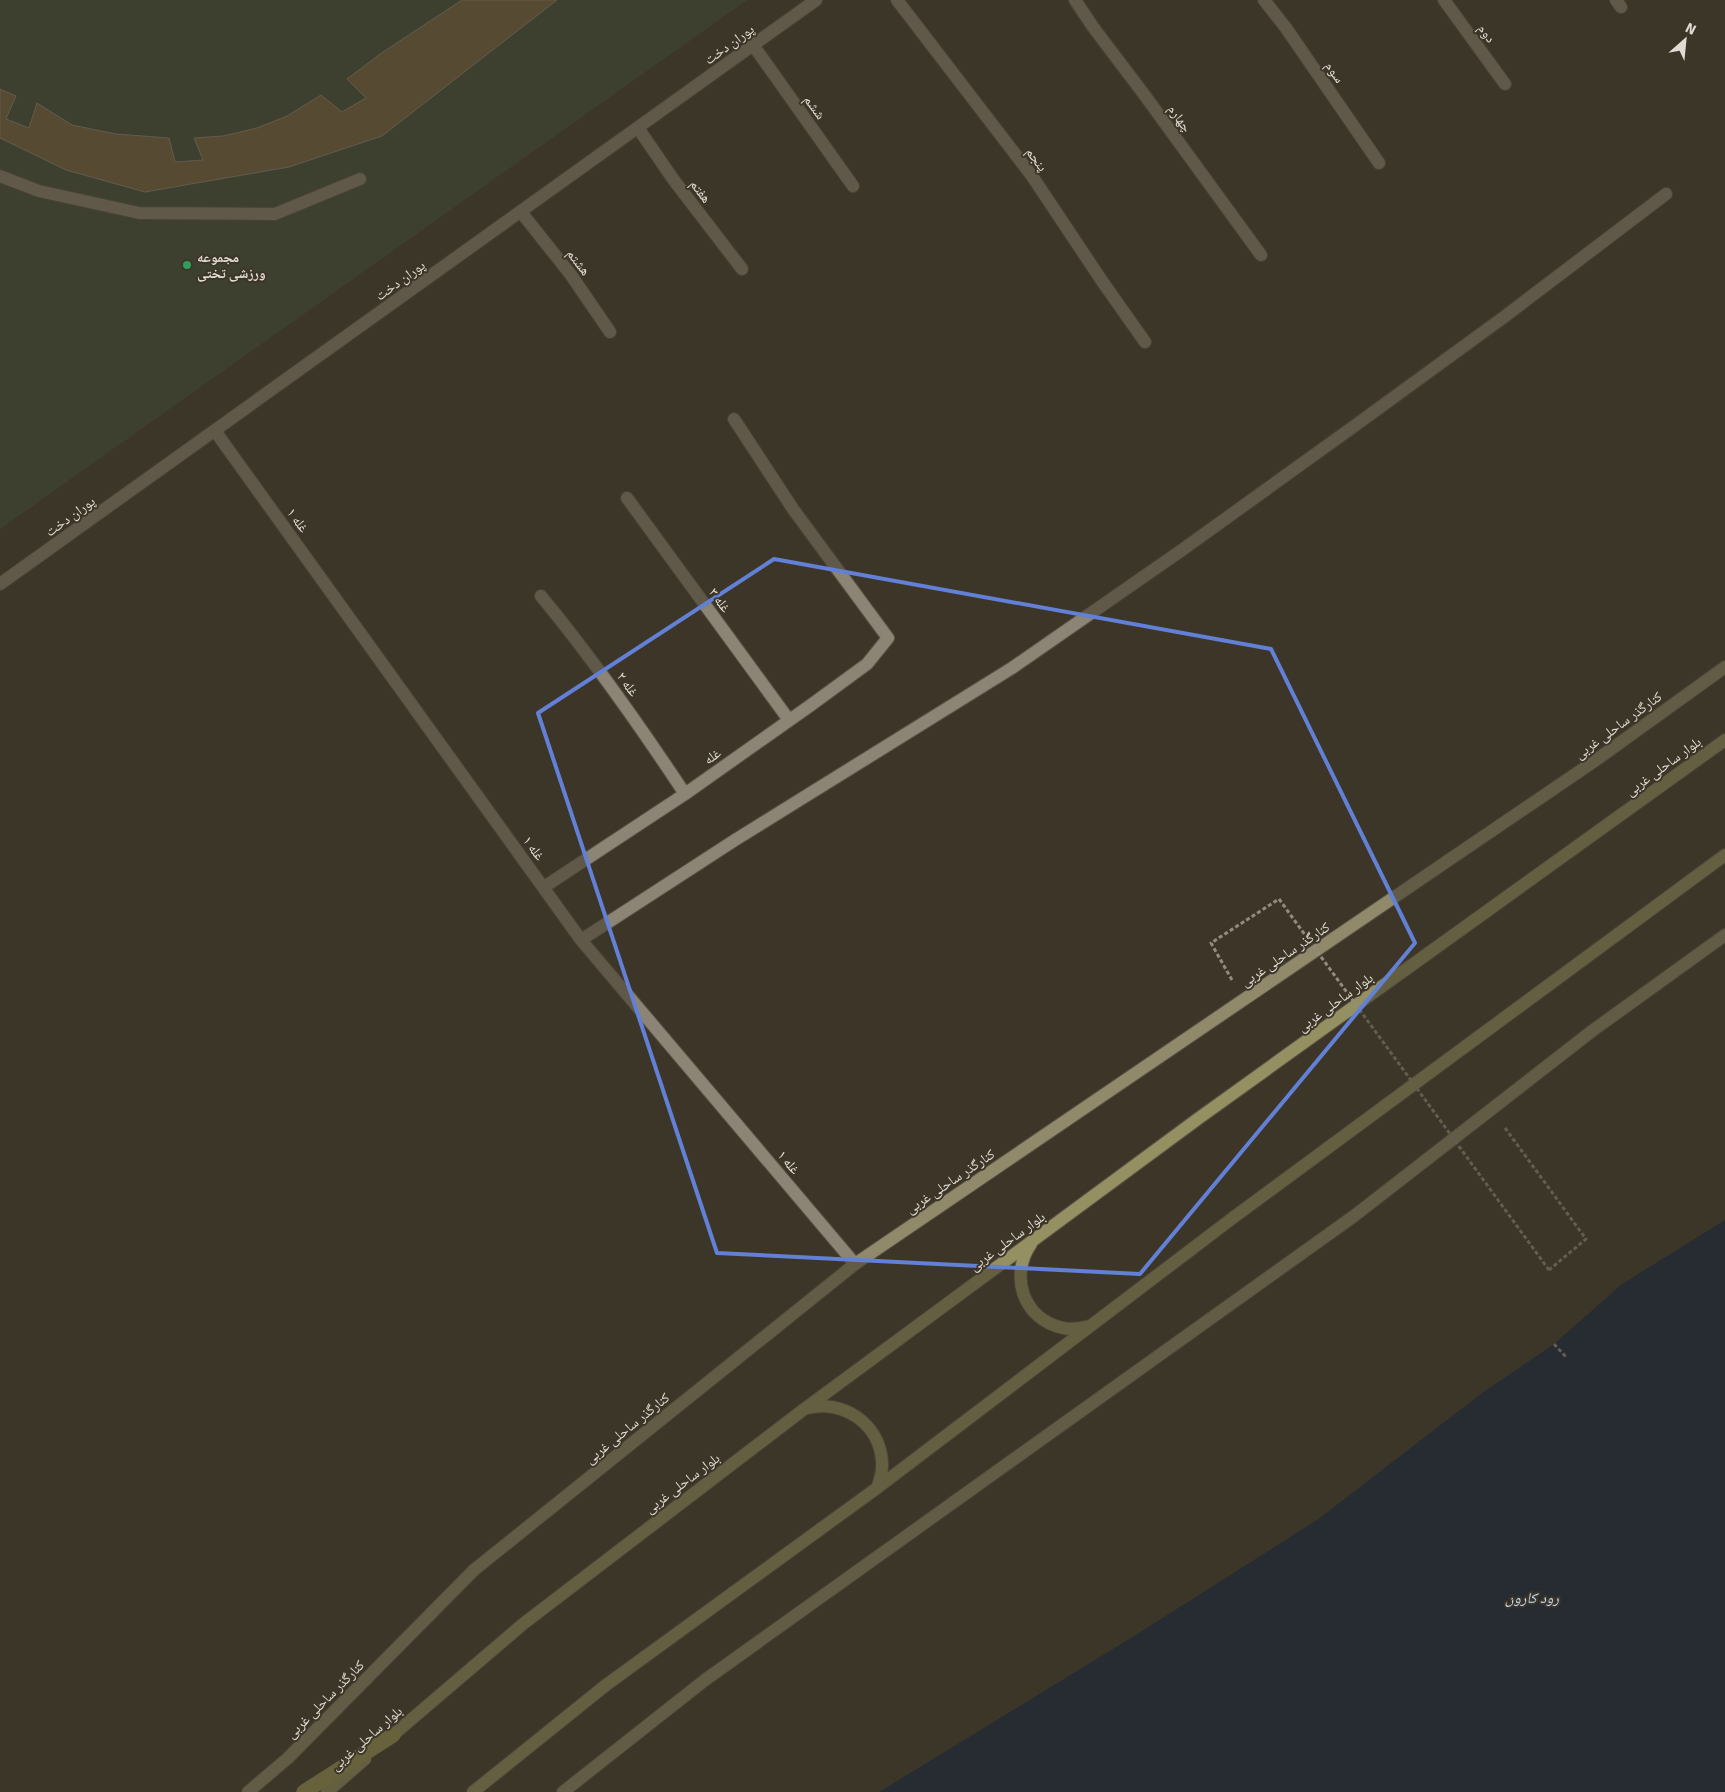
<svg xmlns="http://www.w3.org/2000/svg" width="1725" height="1792" font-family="Signika,'Noto Naskh Arabic',sans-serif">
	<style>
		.green { fill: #404c38 }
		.water { fill: #0d213c }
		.building { fill: #75623e; stroke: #918878 }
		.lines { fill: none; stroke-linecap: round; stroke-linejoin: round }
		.lane-casing { stroke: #595247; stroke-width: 14 }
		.street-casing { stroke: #595247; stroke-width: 14 }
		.secondary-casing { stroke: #595247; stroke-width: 14 }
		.primary-casing { stroke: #595247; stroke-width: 14 }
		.highway-casing { stroke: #595247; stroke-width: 16 }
		.path { stroke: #918c80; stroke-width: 3; stroke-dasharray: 4 2.5; stroke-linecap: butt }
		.lane { stroke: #8c8474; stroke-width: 12 }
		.street { stroke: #8c8474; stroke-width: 12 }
		.secondary { stroke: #908a6a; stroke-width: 12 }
		.primary { stroke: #959061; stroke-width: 12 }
		.highway { stroke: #9b9854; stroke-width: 15 }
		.path-bridge { stroke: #918c80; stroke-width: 3; stroke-dasharray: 4 2.5; stroke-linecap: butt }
		.marked { fill: none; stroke: #6180d6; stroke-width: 4; stroke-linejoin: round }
		.leisure-dot { fill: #2e9e5b; stroke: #3d3628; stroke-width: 2 }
		.labels { text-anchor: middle; stroke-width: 4; stroke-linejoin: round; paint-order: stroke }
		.street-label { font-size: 14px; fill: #e0dcd3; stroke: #3d3628 }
		.poi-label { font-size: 14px; font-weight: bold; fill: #e0dcd3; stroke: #3d3628; text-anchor: start }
		.water-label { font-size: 15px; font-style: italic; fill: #c1d9fa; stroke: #3d3628 }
	</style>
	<rect width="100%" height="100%" fill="#3d3628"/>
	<path class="green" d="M0,0H747L0,529Z"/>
	<path class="water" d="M1725,1220V1792H879L1134,1636L1317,1520L1482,1393L1554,1344L1622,1284Z"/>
	<path class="building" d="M462,0H557L382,136L289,167L145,192L66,170L0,138V89L16,96L6,119L29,128L37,103L72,125L116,134L169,138L175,162L203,160L194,138L223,136L257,128L287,116L321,95L342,112L366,98L347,79L383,52Z"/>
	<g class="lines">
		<g class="lane-casing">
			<path id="lane" d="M0,176L39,191L139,213L275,214L360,179"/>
		</g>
		<g class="street-casing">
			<path id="street" d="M897,0L1032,176L1102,281L1145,342
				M1075,0L1093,27L1143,93L1261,255
				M1264,0L1286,28L1379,163
				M1444,0L1505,84
				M1616,0L1621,7
				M753,45L853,186
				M638,128L673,179L742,269
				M521,212L571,275L610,332
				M215,431L581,940L855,1264
				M627,498L789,720
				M0,584L816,0
				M541,596C593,659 640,726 685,794
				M544,887L685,794L811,705L867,664L888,638L793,509L734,419
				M581,940L735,840L1012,668L1182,550L1353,427L1504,317L1666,194"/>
		</g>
		<g class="secondary-casing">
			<path id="secondary" d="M248,1792L288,1758L474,1570L855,1264L1596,760L1725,667
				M563,1792L705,1680L1354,1216L1592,1031L1725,935"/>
		</g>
		<g class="primary-casing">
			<path id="primary" d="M1031,1244C1009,1275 1023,1320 1063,1328C1072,1330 1081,1328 1090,1326
				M808,1408C843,1399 880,1424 882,1462C883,1471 880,1480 877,1488
				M386,1741L523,1624L803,1410L1199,1118L1725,740
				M327,1792L365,1759
				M473,1792L606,1685L877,1488L1234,1217L1725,855"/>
		</g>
		<g class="highway-casing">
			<path id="highway" d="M304,1792L393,1735"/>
		</g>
		<path class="path" d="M1232,980L1211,943L1279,899
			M1505,1128L1586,1239L1549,1270
			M1554,1344L1566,1357"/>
		<use href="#lane" class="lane"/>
		<use href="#street" class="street"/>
		<use href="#secondary" class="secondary"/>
		<use href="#primary" class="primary"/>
		<use href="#highway" class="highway"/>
		<path class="path-bridge" d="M1279,899L1549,1270"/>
	</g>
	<path d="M0 0H1725V1792H0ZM774,559L1271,649L1415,943L1140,1274L717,1253L538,713Z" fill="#3d3628" fill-opacity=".55" fill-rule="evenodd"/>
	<path class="marked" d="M774,559L1271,649L1415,943L1140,1274L717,1253L538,713Z"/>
	<circle class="leisure-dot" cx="187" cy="265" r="5"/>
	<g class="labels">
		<g class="street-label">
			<text transform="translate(1487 33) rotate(54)" y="5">دوم</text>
			<text transform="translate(729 44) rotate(-36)" y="5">پوران دخت</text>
			<text transform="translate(1335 72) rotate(55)" y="5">سوم</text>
			<text transform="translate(815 107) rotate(54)" y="5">ششم</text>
			<text transform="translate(1180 118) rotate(54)" y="5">چهارم</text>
			<text transform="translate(1037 159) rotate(53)" y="5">پنجم</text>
			<text transform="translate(701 191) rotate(53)" y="5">هفتم</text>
			<text transform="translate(579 262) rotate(53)" y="5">هشتم</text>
			<text transform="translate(400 280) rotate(-36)" y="5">پوران دخت</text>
			<text transform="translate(70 516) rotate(-36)" y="5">پوران دخت</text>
			<text transform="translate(298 520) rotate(54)" y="5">غله ۱</text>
			<text transform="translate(720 600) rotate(54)" y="5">غله ۳</text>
			<text transform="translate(628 684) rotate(54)" y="5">غله ۲</text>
			<text transform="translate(1618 725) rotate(-36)" y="5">کنارگذر ساحلی غربی</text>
			<text transform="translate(712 756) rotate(-35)" y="5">غله</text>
			<text transform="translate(1663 766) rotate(-36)" y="5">بلوار ساحلی غربی</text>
			<text transform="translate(534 848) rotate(54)" y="5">غله ۱</text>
			<text transform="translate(1285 954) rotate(-34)" y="5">کنارگذر ساحلی غربی</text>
			<text transform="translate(1335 1002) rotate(-36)" y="5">بلوار ساحلی غربی</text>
			<text transform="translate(789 1162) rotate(50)" y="5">غله ۱</text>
			<text transform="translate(950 1181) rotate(-34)" y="5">کنارگذر ساحلی غربی</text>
			<text transform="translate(1007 1241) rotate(-36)" y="5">بلوار ساحلی غربی</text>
			<text transform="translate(627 1428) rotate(-39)" y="5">کنارگذر ساحلی غربی</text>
			<text transform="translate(682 1483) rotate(-37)" y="5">بلوار ساحلی غربی</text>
			<text transform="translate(325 1699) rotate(-45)" y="5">کنارگذر ساحلی غربی</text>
			<text transform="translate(366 1738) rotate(-41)" y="5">بلوار ساحلی غربی</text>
		</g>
		<g class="poi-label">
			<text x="197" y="262">مجموعه<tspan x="197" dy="16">ورزشی تختی</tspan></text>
		</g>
		<g class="water-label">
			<text x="1532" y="1603">رود کارون</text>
		</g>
	</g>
	<g transform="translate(1685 40) rotate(27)" stroke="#3d3628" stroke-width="4" paint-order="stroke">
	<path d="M0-4L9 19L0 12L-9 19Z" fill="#e0dcd3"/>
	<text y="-8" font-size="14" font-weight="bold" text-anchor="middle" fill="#e0dcd3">N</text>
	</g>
</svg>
